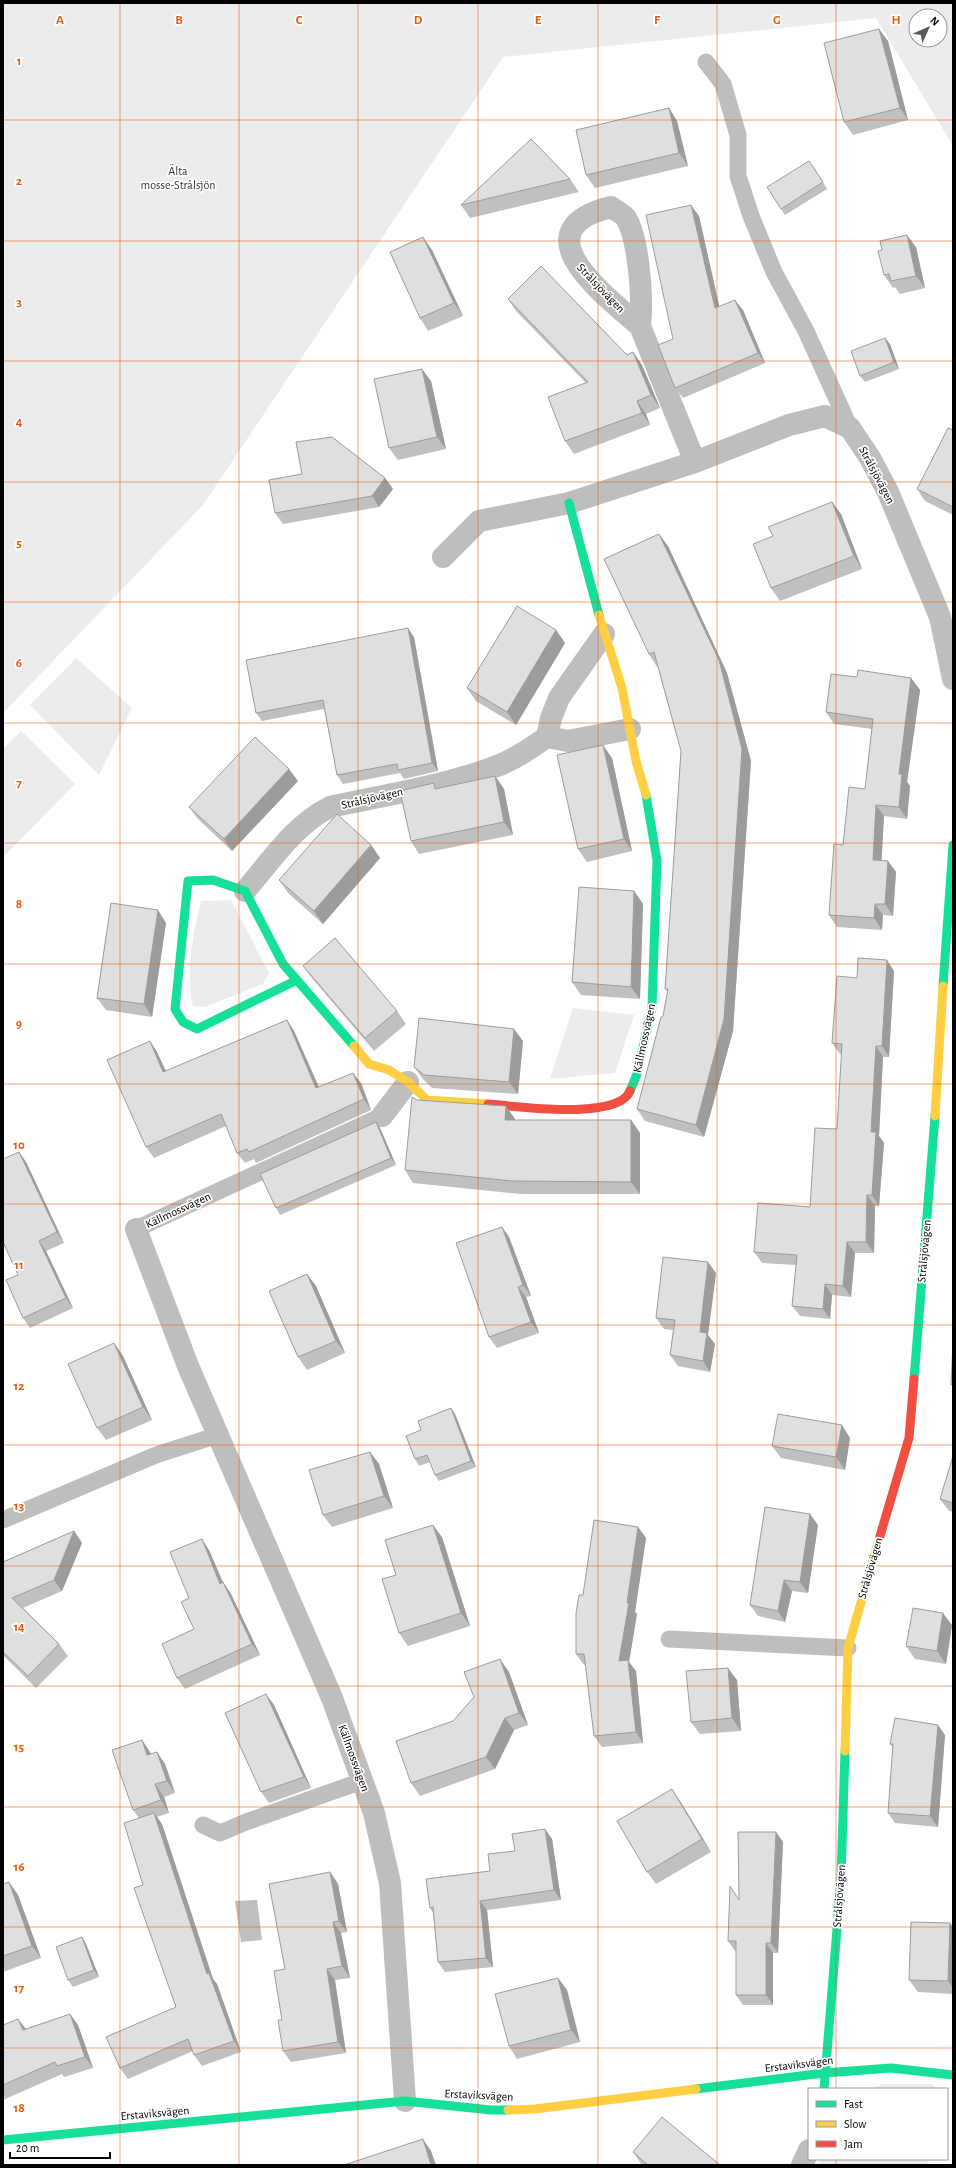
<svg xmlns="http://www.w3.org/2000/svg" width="956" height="2168" font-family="'Alegreya Sans',sans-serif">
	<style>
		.green { fill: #ececec; fill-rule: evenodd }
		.water { fill: #bfbfbf }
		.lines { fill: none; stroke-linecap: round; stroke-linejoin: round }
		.lane { stroke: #bebebe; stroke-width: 17 }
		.street { stroke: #bebebe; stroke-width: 22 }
		.fast { stroke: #16e098; stroke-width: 9 }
		.slow { stroke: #ffcf43; stroke-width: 9 }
		.jam { stroke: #f24e42; stroke-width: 9 }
		.wall { fill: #c0c0c0 }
		.shaded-wall { fill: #9c9c9c }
		.building { fill: #dfdfdf; stroke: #9c9c9c }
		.grid { fill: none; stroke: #e8590c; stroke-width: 1; stroke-opacity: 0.55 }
		.labels { text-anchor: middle; stroke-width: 3.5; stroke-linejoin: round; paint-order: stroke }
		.park-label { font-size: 12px; fill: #333; stroke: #fff }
		.street-label { font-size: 12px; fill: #000; stroke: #fff }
		.grid-label { font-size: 13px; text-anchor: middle; font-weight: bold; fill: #e8590c; stroke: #fff; stroke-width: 3.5; stroke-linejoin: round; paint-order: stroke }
	</style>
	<rect width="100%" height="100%" fill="#fff"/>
	<path class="green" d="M3,3H953V146L876,18L503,57L203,505L3,713ZM916,16H940V40H916Z
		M76,658L132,708L99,775L30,705Z
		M21,731L75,784L3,857V749Z
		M231,900L269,973L263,984L205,1007L193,1006C185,973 193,934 201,901Z
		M573,1008L634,1015L615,1073L550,1079Z
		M882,2084H931L937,2089H873Z
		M821,2159H930L927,2165H818Z"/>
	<path class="water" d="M257,1900L262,1940L241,1942L235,1901Z"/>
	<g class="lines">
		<path class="lane" d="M706,62L723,84L738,135V176L751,216L774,272L806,331L850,428
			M136,1229L382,1116
			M3,1520L156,1455L218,1435
			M669,1639L848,1648
			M203,1825L220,1833L246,1822L362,1781"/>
		<path class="street" d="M640,326C604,295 518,230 611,207C615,210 623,214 626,218C639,239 643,301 640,326L695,462
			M443,557L479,521L569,503L695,462L789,425L825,416L850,428L870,458L888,492L940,617L953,679
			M604,634L559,698L551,718L547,737L568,741L630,729
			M245,891C271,861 294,825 330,807C384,795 445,786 497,766C515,759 531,748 547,737
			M382,1116L408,1082
			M136,1229L188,1366L332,1698L374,1813L390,1883L405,2101
			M802,2165L809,2150"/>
		<path class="fast" d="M569,503L599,615
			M297,980L197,1029L183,1022L175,1009L188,881L213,880L245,891L283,964L354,1046
			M943,986L953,845
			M630,1091L637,1074L652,1007L657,860L646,795
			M914,1379L935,1116
			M696,2089L824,2073L891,2068L953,2075
			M824,2089L841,1879L845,1751
			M3,2140L405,2101L491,2110H508"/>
		<path class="slow" d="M599,615L622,688L636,761L646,795
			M354,1046L369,1064L389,1070L408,1082L427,1100L488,1104
			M935,1116L943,986
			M845,1751L848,1648L880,1536
			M508,2110L535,2109L696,2089"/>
		<path class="jam" d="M488,1104C515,1106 618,1121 630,1091
			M880,1536L909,1438L914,1379"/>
	</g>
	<path class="wall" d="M879,29L888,41L908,120L853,135L844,122Z
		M669,108L677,121L688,166L595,188L586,175Z
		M814,167L827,189L785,215L781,209Z
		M570,179L579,192L470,218L461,205Z
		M699,216L719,306L743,310L765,363L683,398L675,388L673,339Z
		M916,247L925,288L900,294L895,287L893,288L884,275L882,250Z
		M432,250L463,316L428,331L420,318Z
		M508,299L627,355L633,352L642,365L660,408L646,414L650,425L574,454L565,441L586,383L516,311Z
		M885,338L890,344L899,369L865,382L860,376Z
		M431,381L446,449L398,460L389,448Z
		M953,430V515L925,501L917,489Z
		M302,474L385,478L393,489L379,507L283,524L275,513Z
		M832,502L841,514L862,569L780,601L771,588L773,536Z
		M668,546L727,673L751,761L733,1031L704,1137L645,1121L637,1109L663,1016L668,993L665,989L681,751L658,667H657L649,654Z
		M556,630L565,643L516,725L476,701L467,688Z
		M414,637L438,771L404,779L400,773L343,784L337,775L324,709L262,721L256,713Z
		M857,677L911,678L920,690L907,782L910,786L907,819L884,816L881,860L888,861L896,872L893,916L883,915L882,930L837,927L829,915L843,845L865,789L872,729L834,724L826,712Z
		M612,758L632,851L587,862L578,849Z
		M495,776L504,789L513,835L419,854L411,841L437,788Z
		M298,781L232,851L198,819L189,807Z
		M371,845L380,858L323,924L288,893L279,880Z
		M634,891L643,904L640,999L581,995L572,982Z
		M166,923L152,1017L106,1010L97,998Z
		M303,966L397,1011L406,1024L374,1051L312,978Z
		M894,971L889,1057H883L879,1136L884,1143L879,1206H875L874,1253H855L851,1297L832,1295L830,1319L800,1316L792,1306L796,1265L762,1263L754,1252L810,1207L837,1129L842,1054H840L832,1043L857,978Z
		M287,1020L294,1031L319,1087L361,1083L371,1110L256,1163L254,1159L245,1163L237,1153L226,1126L154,1158L146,1147L150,1041L157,1052L166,1071Z
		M514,1029L523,1041L518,1094L432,1088L423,1079L414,1067Z
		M417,1100L515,1119V1120H631L640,1133V1194H521L413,1183L405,1170Z
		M376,1122L380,1128L396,1165L280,1215L276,1208Z
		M19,1152L26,1162L64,1243L46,1251L73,1308L30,1328L23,1318L18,1275Z
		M502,1227L509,1237L531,1296L526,1297L539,1333L497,1348L489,1337Z
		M716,1273L708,1335L715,1344L710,1372L678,1366L670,1355L673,1330L664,1329L656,1318Z
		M307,1274L316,1286L345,1353L307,1370L298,1357Z
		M114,1343L123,1356L152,1420L106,1440L97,1428Z
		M451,1408L455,1414L476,1467L439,1481L435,1475L430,1462L419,1466L415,1459L421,1430Z
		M850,1438L845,1470L781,1458L772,1446Z
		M370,1452L379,1464L393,1508L332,1527L323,1515Z
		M953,1456V1512L949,1511L940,1499Z
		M818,1525L808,1593L792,1591L785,1622L758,1616L750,1605Z
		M638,1527L646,1538L635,1612L637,1614L629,1662L636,1671L643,1743L602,1747L594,1736L586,1665H584L576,1654L583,1595Z
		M74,1531L82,1543L62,1591L23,1608L59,1644L68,1656L36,1688L3,1655V1562Z
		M442,1537L470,1626L408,1646L399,1633L396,1575Z
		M209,1550L223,1582L231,1594L260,1655L185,1689L177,1678L194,1629L189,1598Z
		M952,1625L946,1664L915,1659L906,1646Z
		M509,1672L528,1725L514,1730L495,1769L420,1796L411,1783L453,1721Z
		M737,1680L741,1731L700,1734L691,1722Z
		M274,1705L311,1788L269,1803L261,1792Z
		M945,1735L938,1827L895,1823L888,1813L893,1747L890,1744Z
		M142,1740L151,1754L157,1752L165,1764L175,1793L164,1797L169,1813L157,1817L162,1824L213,1979L217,1984L241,2052L202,2066L194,2055L193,2051L128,2079L120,2068L176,2007L143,1885L139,1818L133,1810Z
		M680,1801L711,1852L656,1884L647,1872Z
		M545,1829L552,1839L561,1900L487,1910L493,1967L445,1972L438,1962L433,1913L430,1908L490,1871L515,1851Z
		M783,1842L778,1953H773V2005H743L736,1995V1951H735L728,1941L739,1899Z
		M330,1872L338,1884L347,1932L341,1933L350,1978L335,1980L346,2053L291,2062L283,2051L282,2020L285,1969Z
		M9,1882L18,1895L41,1958L3,1972V1884Z
		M950,1923L953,1927V1994L918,1992L909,1980Z
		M82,1937L86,1944L99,1977L73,1987L68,1980Z
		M558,1978L567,1990L580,2042L517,2059L509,2046Z
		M70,2014L78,2025L93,2068L64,2077L62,2074L3,2100V2025L26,2029Z
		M633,2152L720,2165H642Z"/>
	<path class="shaded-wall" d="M879,29L888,41L908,120L900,108Z
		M669,108L677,121L688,166L679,153Z
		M691,205L699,216L722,318L715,308Z
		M907,235L916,247L925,288L916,276Z
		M423,237L432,250L463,316L454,303Z
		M735,300L743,310L765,363L758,353Z
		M885,338L890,344L899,369L894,362Z
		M633,352L642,365L660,408L651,395Z
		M422,369L431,381L446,449L437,437Z
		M637,401L646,414L650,425L642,413Z
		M385,478L393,489L379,507L372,496Z
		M832,502L841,514L862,569L854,556Z
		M659,534L668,546L727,673L751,761L733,1031L704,1137L696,1125L724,1019Z
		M408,628L414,637L438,771L432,763Z
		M556,630L565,643L516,725L507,712Z
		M911,678L920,690L907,782L910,786L907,819L899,807V774Z
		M603,745L612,758L632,851L624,839Z
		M289,769L298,781L232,851L224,839Z
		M495,776L504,789L513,835L504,822Z
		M876,805L884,816L881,871L873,860Z
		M371,845L380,858L323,924L314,911Z
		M888,861L896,872L893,916L885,904Z
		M634,891L643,904L640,999L631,987Z
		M875,904L883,915L882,930L874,918Z
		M158,910L166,923L152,1017L144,1004Z
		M887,960L894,971L889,1057L882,1046Z
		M287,1020L294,1031L324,1099L316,1088Z
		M514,1029L523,1041L518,1094L509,1082Z
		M150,1041L157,1052L171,1083L163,1072Z
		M876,1046L883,1057L879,1136L884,1143L879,1206L872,1195L871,1132Z
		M353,1073L361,1083L371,1110L364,1099Z
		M506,1106L515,1119L514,1132L505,1120Z
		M631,1120L640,1133V1194L631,1182Z
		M376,1122L380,1128L396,1165L391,1158Z
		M19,1152L26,1162L64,1243L57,1232Z
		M867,1195L875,1206L874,1253L866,1242Z
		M502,1227L509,1237L531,1296L523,1285Z
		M39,1241L46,1251L73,1308L66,1298Z
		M847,1242L855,1253L851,1297L843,1286Z
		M708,1262L716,1273L708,1335L715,1344L710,1372L703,1361L700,1332Z
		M307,1274L316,1286L345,1353L336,1341Z
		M825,1284L832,1295L830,1319L823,1309Z
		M518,1287L526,1297L539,1333L531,1322Z
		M114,1343L123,1356L152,1420L143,1407Z
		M451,1408L455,1414L476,1467L471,1461Z
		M842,1425L850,1438L845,1470L836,1457Z
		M370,1452L379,1464L393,1508L384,1496Z
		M810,1514L818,1525L808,1593L800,1582Z
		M433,1525L442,1537L470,1626L461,1613Z
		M638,1527L646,1538L635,1612L637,1614L629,1662L636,1671L643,1743L636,1732L619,1661L627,1603Z
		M74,1531L82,1543L62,1591L54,1580Z
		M202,1539L209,1550L228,1595L220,1584Z
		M784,1580L792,1591L785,1622L778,1611Z
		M223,1582L231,1594L260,1655L252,1644Z
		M943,1613L952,1625L946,1664L937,1651Z
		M500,1659L509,1672L528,1725L519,1713Z
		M728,1668L737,1680L741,1731L732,1718Z
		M266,1694L274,1705L311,1788L304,1777Z
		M505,1718L514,1730L495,1769L486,1757Z
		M938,1725L945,1735L938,1827L930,1816Z
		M142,1740L150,1752L156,1768L147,1755Z
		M157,1752L165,1764L175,1793L167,1781Z
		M155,1784L164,1797L169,1813L161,1800Z
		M672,1789L680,1801L711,1852L702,1839Z
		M154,1813L162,1824L213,1979L217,1984L241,2052L234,2041L207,1974Z
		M545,1829L552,1839L561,1900L554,1890Z
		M776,1832L783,1842L778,1953L771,1943Z
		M330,1872L338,1884L347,1932L339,1921Z
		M9,1882L18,1895L41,1958L32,1946Z
		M480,1901L487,1910L493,1967L486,1958Z
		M333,1922L341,1933L350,1978L342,1966Z
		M950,1923L953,1927V1988L948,1981Z
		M82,1937L86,1944L99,1977L94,1970Z
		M766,1943L773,1953V2005L766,1995Z
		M327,1969L335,1980L346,2053L338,2042Z
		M558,1978L567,1990L580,2042L571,2030Z
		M70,2014L78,2025L93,2068L85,2057Z
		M18,2019L26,2029L23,2030Z
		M423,2139L431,2151L436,2165H431Z"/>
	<path class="building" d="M879,29L900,108L844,122L824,43Z
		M669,108L679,153L586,175L576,130Z
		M531,139L570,179L461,205Z
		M809,161L823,182L781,209L767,187Z
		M691,205L715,308L735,300L758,353L675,388L658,345L673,339L646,215Z
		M907,235L916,276L891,281L889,274L884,275L878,251L882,250L880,241Z
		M423,237L454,303L420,318L390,252Z
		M541,266L627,355L633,352L651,395L637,401L642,413L565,441L548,397L588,382L508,299Z
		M885,338L894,362L860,376L851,351Z
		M422,369L437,437L389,448L374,379Z
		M948,428L953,430V507L917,489Z
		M332,437L385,478L372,496L275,513L269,480L302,474L296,442Z
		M832,502L854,556L771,588L753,544L773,536L768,527Z
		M659,534L719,660L742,749L724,1019L696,1125L637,1109L661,1017L663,1016L668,989H665L681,751L654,652L649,654L604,559Z
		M517,606L556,630L507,712L467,688Z
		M408,628L432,763L398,770L397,764L337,775L323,700L256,713L246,660Z
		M858,670L911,678L899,774H902L899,807L876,805L873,860L888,861L885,904H875L874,918L829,915L834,844L843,845L849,787L865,789L873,719L826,712L831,674L857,677Z
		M255,737L289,769L224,839L189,807Z
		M603,745L624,839L578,849L557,755Z
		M495,776L504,822L411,841L400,791L434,783L435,789Z
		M337,814L371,845L314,911L279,880Z
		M579,887L634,891L631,987L572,982Z
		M111,903L158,910L144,1004L97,998Z
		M335,938L397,1011L365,1038L303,966Z
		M858,958L887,960L882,1046H876L871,1132H876L872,1195H867L866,1242H847L843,1286L825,1284L823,1309L792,1306L797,1255L754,1252L758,1203L810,1207L815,1128L837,1129L842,1044L832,1043L837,976L857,978Z
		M419,1018L514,1029L509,1082L424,1075L414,1067Z
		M287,1020L316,1088L353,1073L364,1099L249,1152L247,1149L237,1153L221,1114L146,1147L107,1060L150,1041L163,1072Z
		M412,1097L417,1100L506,1106L505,1120H631V1182L512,1181L405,1170Z
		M376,1122L391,1158L276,1208L260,1174Z
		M19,1152L57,1232L39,1241L66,1298L23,1318L6,1280L18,1275L3,1242V1159Z
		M502,1227L523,1285L518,1287L531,1322L489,1337L456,1243Z
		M663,1257L708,1262L700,1332L707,1333L703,1361L670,1355L675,1320L656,1318Z
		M307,1274L336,1341L298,1357L269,1291Z
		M114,1343L143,1407L97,1428L68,1364Z
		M953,1343V1385H951Z
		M451,1408L471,1461L435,1475L427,1455L415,1459L406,1436L421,1430L418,1421Z
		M778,1414L842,1425L836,1457L772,1446Z
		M370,1452L384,1496L323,1515L309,1470Z
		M953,1456V1503L940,1499Z
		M765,1507L810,1514L800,1582L784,1580L778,1611L750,1605Z
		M594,1520L638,1527L627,1603H629L619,1661L628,1660L636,1732L594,1736L584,1654H576V1613L579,1595H583Z
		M433,1525L461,1613L399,1633L382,1579L396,1575L385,1540Z
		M74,1531L54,1580L12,1598L59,1644L28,1676L3,1652V1562Z
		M202,1539L220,1584L223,1582L252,1644L177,1678L162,1644L194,1629L181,1602L189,1598L170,1552Z
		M913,1608L943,1613L937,1651L906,1646Z
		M500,1659L519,1713L505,1718L486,1757L411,1783L396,1741L453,1721L474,1697L464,1672Z
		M728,1668L732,1718L691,1722L686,1671Z
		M266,1694L304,1777L261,1792L225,1713Z
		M895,1718L938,1725L930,1816L888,1813L893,1744H890Z
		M142,1740L147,1755L157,1752L167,1781L155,1784L161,1800L133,1810L112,1750Z
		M672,1789L702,1839L647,1872L617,1821Z
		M154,1813L207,1974L209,1973L234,2041L194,2055L188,2039L120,2068L106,2037L176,2007L134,1888L143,1885L124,1823Z
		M545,1829L554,1890L480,1901L486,1958L438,1962L433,1907L430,1908L426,1879L490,1871L488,1854L515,1851L512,1834Z
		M738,1832H776L771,1943H766V1995H736V1941H728L730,1886L739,1900Z
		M330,1872L339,1921L333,1922L342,1966L327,1969L338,2042L283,2051L278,2020H282L274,1971L285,1969L269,1884Z
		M9,1882L32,1946L3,1956V1884Z
		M911,1922L950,1923L948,1981L909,1980Z
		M82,1937L94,1970L68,1980L56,1947Z
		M558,1978L571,2030L509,2046L495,1994Z
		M70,2014L85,2057L57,2066L55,2062L3,2085V2025L18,2019L23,2030Z
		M662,2117L720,2165H648L633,2152Z
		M423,2139L431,2165H344Z"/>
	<path class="grid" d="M120,3V2165M239,3V2165M358,3V2165M478,3V2165M598,3V2165M717,3V2165M836,3V2089M3,120H953M3,241H953M3,361H953M3,482H953M3,602H953M3,723H953M3,843H953M3,964H953M3,1084H953M3,1204H953M3,1325H953M3,1445H953M3,1566H953M3,1686H953M3,1807H953M3,1927H953M3,2048H953M836,2159V2165"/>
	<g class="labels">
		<g class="park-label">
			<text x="178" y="175">Älta<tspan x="178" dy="14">mosse-Strålsjön</tspan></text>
		</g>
		<g class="street-label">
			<text transform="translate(601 288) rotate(46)" y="4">Strålsjövägen</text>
			<text transform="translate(877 475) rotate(62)" y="4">Strålsjövägen</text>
			<text transform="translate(372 798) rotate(-13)" y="4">Strålsjövägen</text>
			<text transform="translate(644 1038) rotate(-78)" y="4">Källmossvägen</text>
			<text transform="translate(178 1210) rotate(-25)" y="4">Källmossvägen</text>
			<text transform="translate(924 1251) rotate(-85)" y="4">Strålsjövägen</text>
			<text transform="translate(870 1568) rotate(-74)" y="4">Strålsjövägen</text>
			<text transform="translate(354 1758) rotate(70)" y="4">Källmossvägen</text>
			<text transform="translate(839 1896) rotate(-86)" y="4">Strålsjövägen</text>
			<text transform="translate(799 2064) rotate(-7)" y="4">Erstaviksvägen</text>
			<text transform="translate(479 2095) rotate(3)" y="4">Erstaviksvägen</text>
			<text transform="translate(155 2113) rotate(-5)" y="4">Erstaviksvägen</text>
		</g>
	</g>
	<g class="grid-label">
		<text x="60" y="24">A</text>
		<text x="179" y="24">B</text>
		<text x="299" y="24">C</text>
		<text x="418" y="24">D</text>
		<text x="538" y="24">E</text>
		<text x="657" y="24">F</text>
		<text x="777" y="24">G</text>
		<text x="896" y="24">H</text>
		<text x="19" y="65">1</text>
		<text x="19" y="185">2</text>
		<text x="19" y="306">3</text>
		<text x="19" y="426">4</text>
		<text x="19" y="547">5</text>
		<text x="19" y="667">6</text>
		<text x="19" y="787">7</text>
		<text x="19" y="908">8</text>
		<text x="19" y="1028">9</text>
		<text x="19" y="1149">10</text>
		<text x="19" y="1269">11</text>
		<text x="19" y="1390">12</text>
		<text x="19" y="1510">13</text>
		<text x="19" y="1631">14</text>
		<text x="19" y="1751">15</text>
		<text x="19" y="1871">16</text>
		<text x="19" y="1992">17</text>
		<text x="19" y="2112">18</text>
	</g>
	<rect width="956" height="2168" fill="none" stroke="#000000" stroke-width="8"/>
	<rect x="808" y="2088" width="140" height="72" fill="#ffffff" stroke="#999999"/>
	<rect x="816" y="2101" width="20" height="6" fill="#16e098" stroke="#999999"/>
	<text x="844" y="2108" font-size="12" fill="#000000">Fast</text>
	<rect x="816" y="2121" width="20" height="6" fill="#ffcf43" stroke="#999999"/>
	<text x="844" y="2128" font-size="12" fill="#000000">Slow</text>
	<rect x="816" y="2141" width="20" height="6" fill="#f24e42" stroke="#999999"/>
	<text x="844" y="2148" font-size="12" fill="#000000">Jam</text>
	<g transform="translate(928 28) rotate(45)"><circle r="19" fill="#ffffff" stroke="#999999"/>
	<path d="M0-3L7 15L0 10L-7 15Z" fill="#595959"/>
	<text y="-6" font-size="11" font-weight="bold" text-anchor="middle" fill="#000000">N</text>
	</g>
	<path d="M10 2152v6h100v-6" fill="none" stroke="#000000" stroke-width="2"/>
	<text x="16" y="2152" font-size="12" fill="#000000" stroke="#ffffff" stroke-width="3" paint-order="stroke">20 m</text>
</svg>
